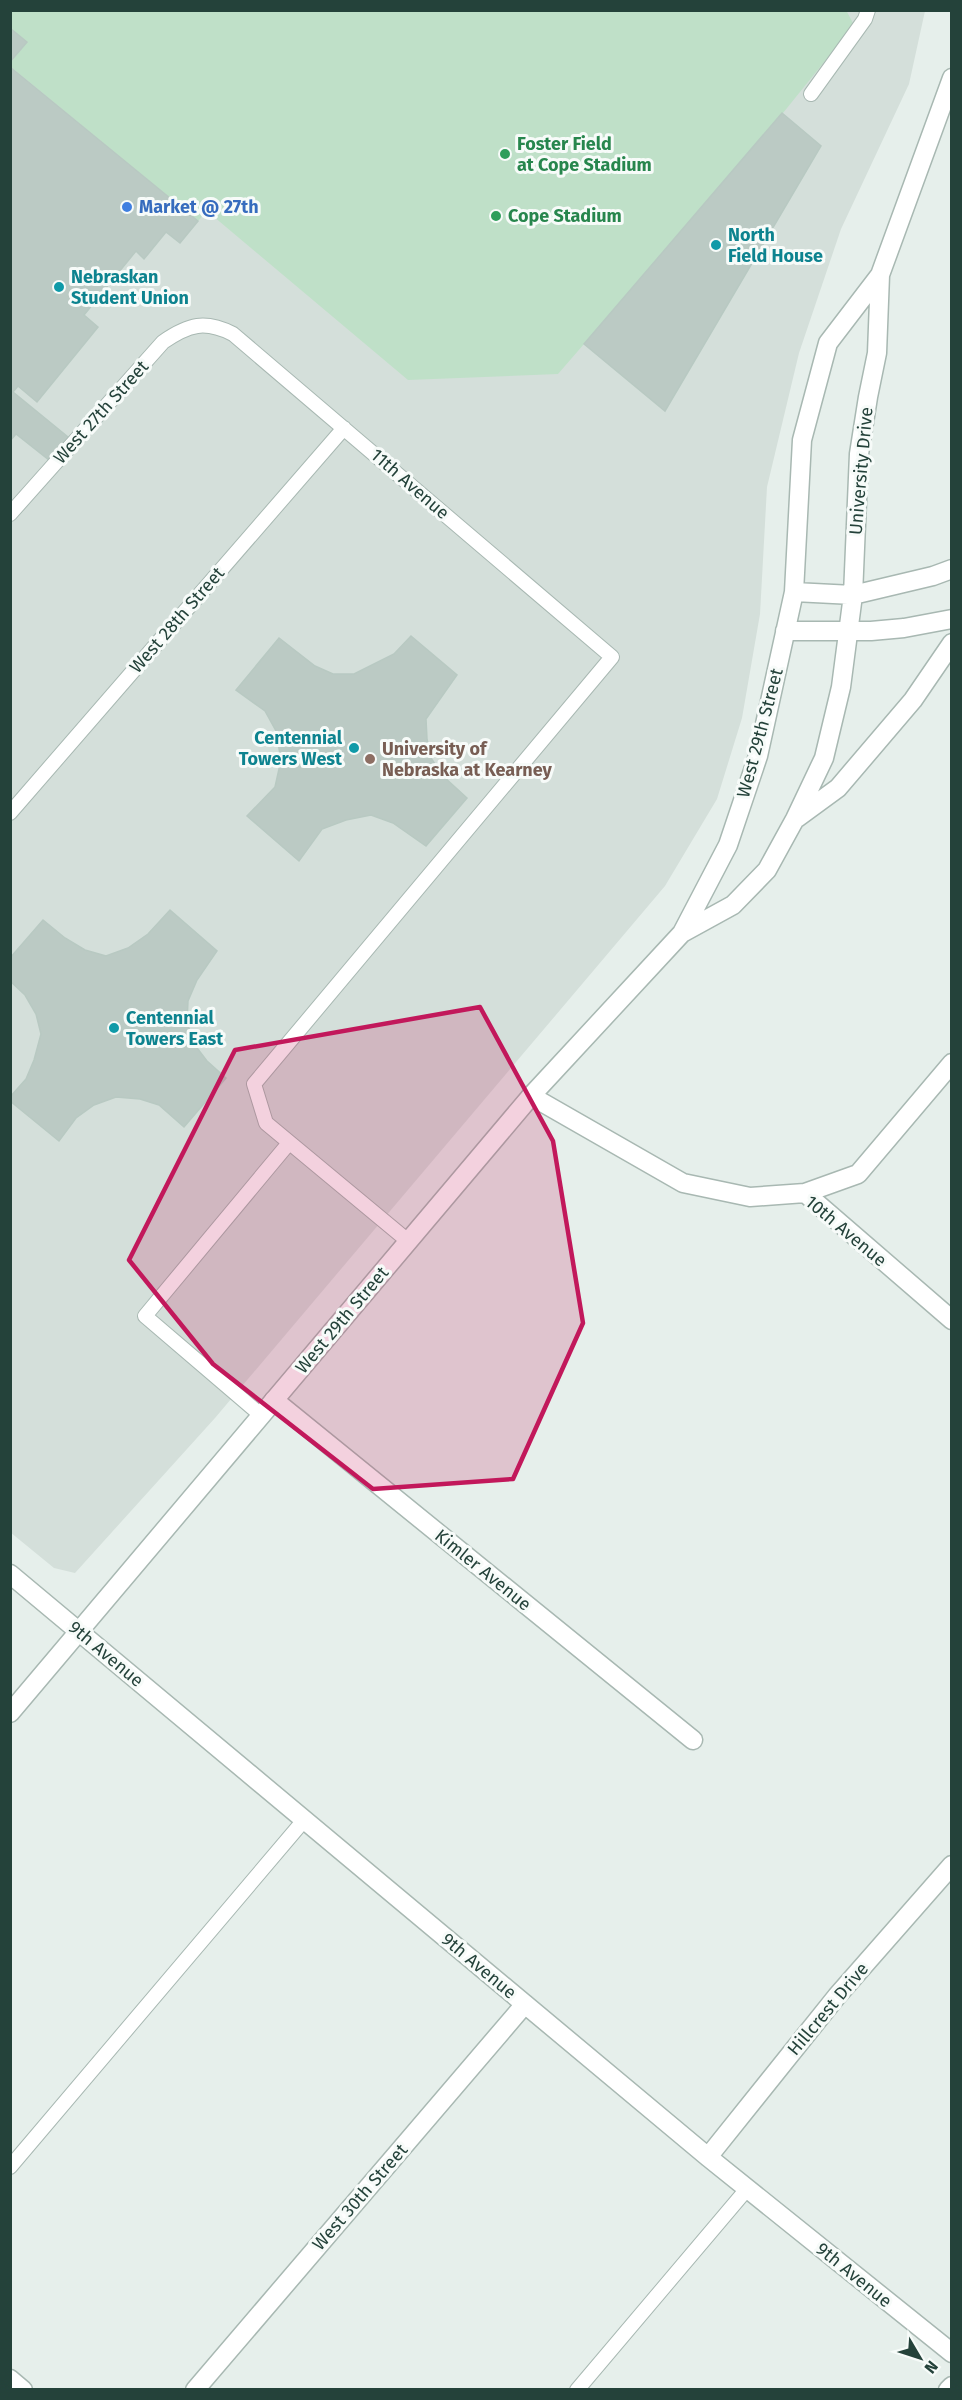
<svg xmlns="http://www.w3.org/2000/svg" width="962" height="2400" font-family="'Fira Sans',sans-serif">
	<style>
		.built { fill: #d4dfda }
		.green { fill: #bfe0c8 }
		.building { fill: #bbcac4; stroke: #b8c9c2; stroke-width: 1.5 }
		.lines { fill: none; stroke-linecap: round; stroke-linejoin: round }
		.service-casing { stroke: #a8b8b2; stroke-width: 16 }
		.minor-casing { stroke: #a8b8b2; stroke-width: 21 }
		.tertiary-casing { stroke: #a8b8b2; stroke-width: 21 }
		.service { stroke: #fff; stroke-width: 14 }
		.minor { stroke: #fff; stroke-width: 18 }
		.tertiary { stroke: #fff; stroke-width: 18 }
		.marked { fill: #c2185b; fill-opacity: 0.2; stroke: #c2185b; stroke-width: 4.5; stroke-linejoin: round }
		.leisure-dot { fill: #2e9e5b; stroke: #f7fbf9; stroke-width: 2 }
		.shop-dot { fill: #3f7fe0; stroke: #f7fbf9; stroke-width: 2 }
		.culture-dot { fill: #0f9aa8; stroke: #f7fbf9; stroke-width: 2 }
		.education-dot { fill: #8d6e63; stroke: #f7fbf9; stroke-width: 2 }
		.labels { text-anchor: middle; stroke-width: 6; stroke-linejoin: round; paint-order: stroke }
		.leisure-label { font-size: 18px; font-weight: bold; fill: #27864d; stroke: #f7fbf9; text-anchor: start }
		.shop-label { font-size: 18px; font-weight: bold; fill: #366cbe; stroke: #f7fbf9; text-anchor: start }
		.culture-label { font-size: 18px; font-weight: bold; fill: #0d838f; stroke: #f7fbf9; text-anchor: start }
		.street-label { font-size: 18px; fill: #24423a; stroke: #f7fbf9 }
		.education-label { font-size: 18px; font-weight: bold; fill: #785e54; stroke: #f7fbf9; text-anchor: start }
	</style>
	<rect width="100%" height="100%" fill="#e6efeb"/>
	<path class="built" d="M10,11H925L909,84L841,229L799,353L767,487L760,614L742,718L717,799L665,886L215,1418L75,1573L54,1568L10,1532Z"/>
	<path class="green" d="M846,10L854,25L783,113L665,411L584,344L558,374L408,380L207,211L198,221L11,67V62L27,42L11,28L10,11Z"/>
	<path class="building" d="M10,28L27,42L10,62Z
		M10,67L198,221L180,243L166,232L144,259L136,251L84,315L98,327L37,402L18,386L13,392L73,441L54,464L16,434L10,441Z
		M782,113L821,146L665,411L584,344Z
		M411,636L457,675L426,719L427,739L431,758L443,776L467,798L426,846L393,823L371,815L346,820L322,829L299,861L247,816L275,787L281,760L276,731L265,711L236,690L279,638L315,666L333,674H354L394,654Z
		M170,910L217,951L197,980L188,1001L187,1022L194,1044L207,1061L226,1078L184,1127L159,1105L140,1099L116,1097L94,1105L76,1118L59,1141L10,1101V1097L26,1079L34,1060L41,1034L36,1014L25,995L10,981V958L43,920L65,938L85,950L106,956L128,948L148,934Z"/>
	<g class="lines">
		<g class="service-casing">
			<path id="service" d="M811,94L865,19L868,10
				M10,514L163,342C189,324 205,320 233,334L612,657L254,1084L266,1123L408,1241
				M10,813L344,428
				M262,1416L145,1316L289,1143
				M10,2167L305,1819
				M577,2390L747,2189"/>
		</g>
		<g class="minor-casing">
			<path id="minor" d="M531,1096L683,1183L750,1197L805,1193L952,1320
				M805,1193L858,1174L952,1063
				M274,1400L693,1740
				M10,1574L708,2157L952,2353
				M708,2157L837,1996L952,1865
				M10,2379L23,2390
				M195,2390L525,2004
				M948,2390L952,2386"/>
		</g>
		<g class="tertiary-casing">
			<path id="tertiary" d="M794,592L853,595L933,576L952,569
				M785,631H871L904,628L952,619
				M797,818L838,788L913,700L952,643
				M682,933L733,905L767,870L795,819L824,758L841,687L853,595L859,454L868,397L877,353L880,275
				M10,1713L531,1096L682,933L728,845L758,756L794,592L802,440L828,343L880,275L952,78"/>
		</g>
		<use href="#service" class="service"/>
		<use href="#minor" class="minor"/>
		<use href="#tertiary" class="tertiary"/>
	</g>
	<path class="marked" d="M480,1007L553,1141L583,1323L513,1479L373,1489L213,1364L129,1260L235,1050Z"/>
	<g class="leisure-dot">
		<circle cx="505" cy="154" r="6"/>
		<circle cx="496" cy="216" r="6"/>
	</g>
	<circle class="shop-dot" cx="127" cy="207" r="6"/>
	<g class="culture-dot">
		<circle cx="716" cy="245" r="6"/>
		<circle cx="59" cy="287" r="6"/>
		<circle cx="354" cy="748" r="6"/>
		<circle cx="114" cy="1028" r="6"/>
	</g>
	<circle class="education-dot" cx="370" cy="759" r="6"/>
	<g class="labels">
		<g class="leisure-label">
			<text x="517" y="150">Foster Field<tspan x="517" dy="21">at Cope Stadium</tspan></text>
			<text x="508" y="222">Cope Stadium</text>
		</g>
		<g class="shop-label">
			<text x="139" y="213">Market @ 27th</text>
		</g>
		<g class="culture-label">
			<text x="728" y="241">North<tspan x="728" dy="21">Field House</tspan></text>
			<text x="71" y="283">Nebraskan<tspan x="71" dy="21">Student Union</tspan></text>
			<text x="342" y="744" text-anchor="end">Centennial<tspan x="342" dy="21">Towers West</tspan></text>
			<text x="126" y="1024">Centennial<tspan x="126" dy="21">Towers East</tspan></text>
		</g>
		<g class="street-label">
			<text transform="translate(101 412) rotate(-48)" y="6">West 27th Street</text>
			<text transform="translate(861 471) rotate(-85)" y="6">University Drive</text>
			<text transform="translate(410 484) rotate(41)" y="6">11th Avenue</text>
			<text transform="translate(177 620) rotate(-49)" y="6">West 28th Street</text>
			<text transform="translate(760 733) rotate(-75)" y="6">West 29th Street</text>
			<text transform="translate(846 1231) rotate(40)" y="6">10th Avenue</text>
			<text transform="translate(342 1320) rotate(-50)" y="6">West 29th Street</text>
			<text transform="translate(483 1570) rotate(39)" y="6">Kimler Avenue</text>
			<text transform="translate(106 1654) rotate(40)" y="6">9th Avenue</text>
			<text transform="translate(479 1966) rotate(40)" y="6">9th Avenue</text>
			<text transform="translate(828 2009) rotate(-50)" y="6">Hillcrest Drive</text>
			<text transform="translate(360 2197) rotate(-49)" y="6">West 30th Street</text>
			<text transform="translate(854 2275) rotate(39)" y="6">9th Avenue</text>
		</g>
		<g class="education-label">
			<text x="382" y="755">University of<tspan x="382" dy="21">Nebraska at Kearney</tspan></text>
		</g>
	</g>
	<rect width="962" height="2400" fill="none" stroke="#24423a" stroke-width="24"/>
	<g transform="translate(920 2358) rotate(129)" stroke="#f7fbf9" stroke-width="4.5" paint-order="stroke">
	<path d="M0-4.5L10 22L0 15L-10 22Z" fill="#24423a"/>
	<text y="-9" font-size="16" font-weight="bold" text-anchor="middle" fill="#24423a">N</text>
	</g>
</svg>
